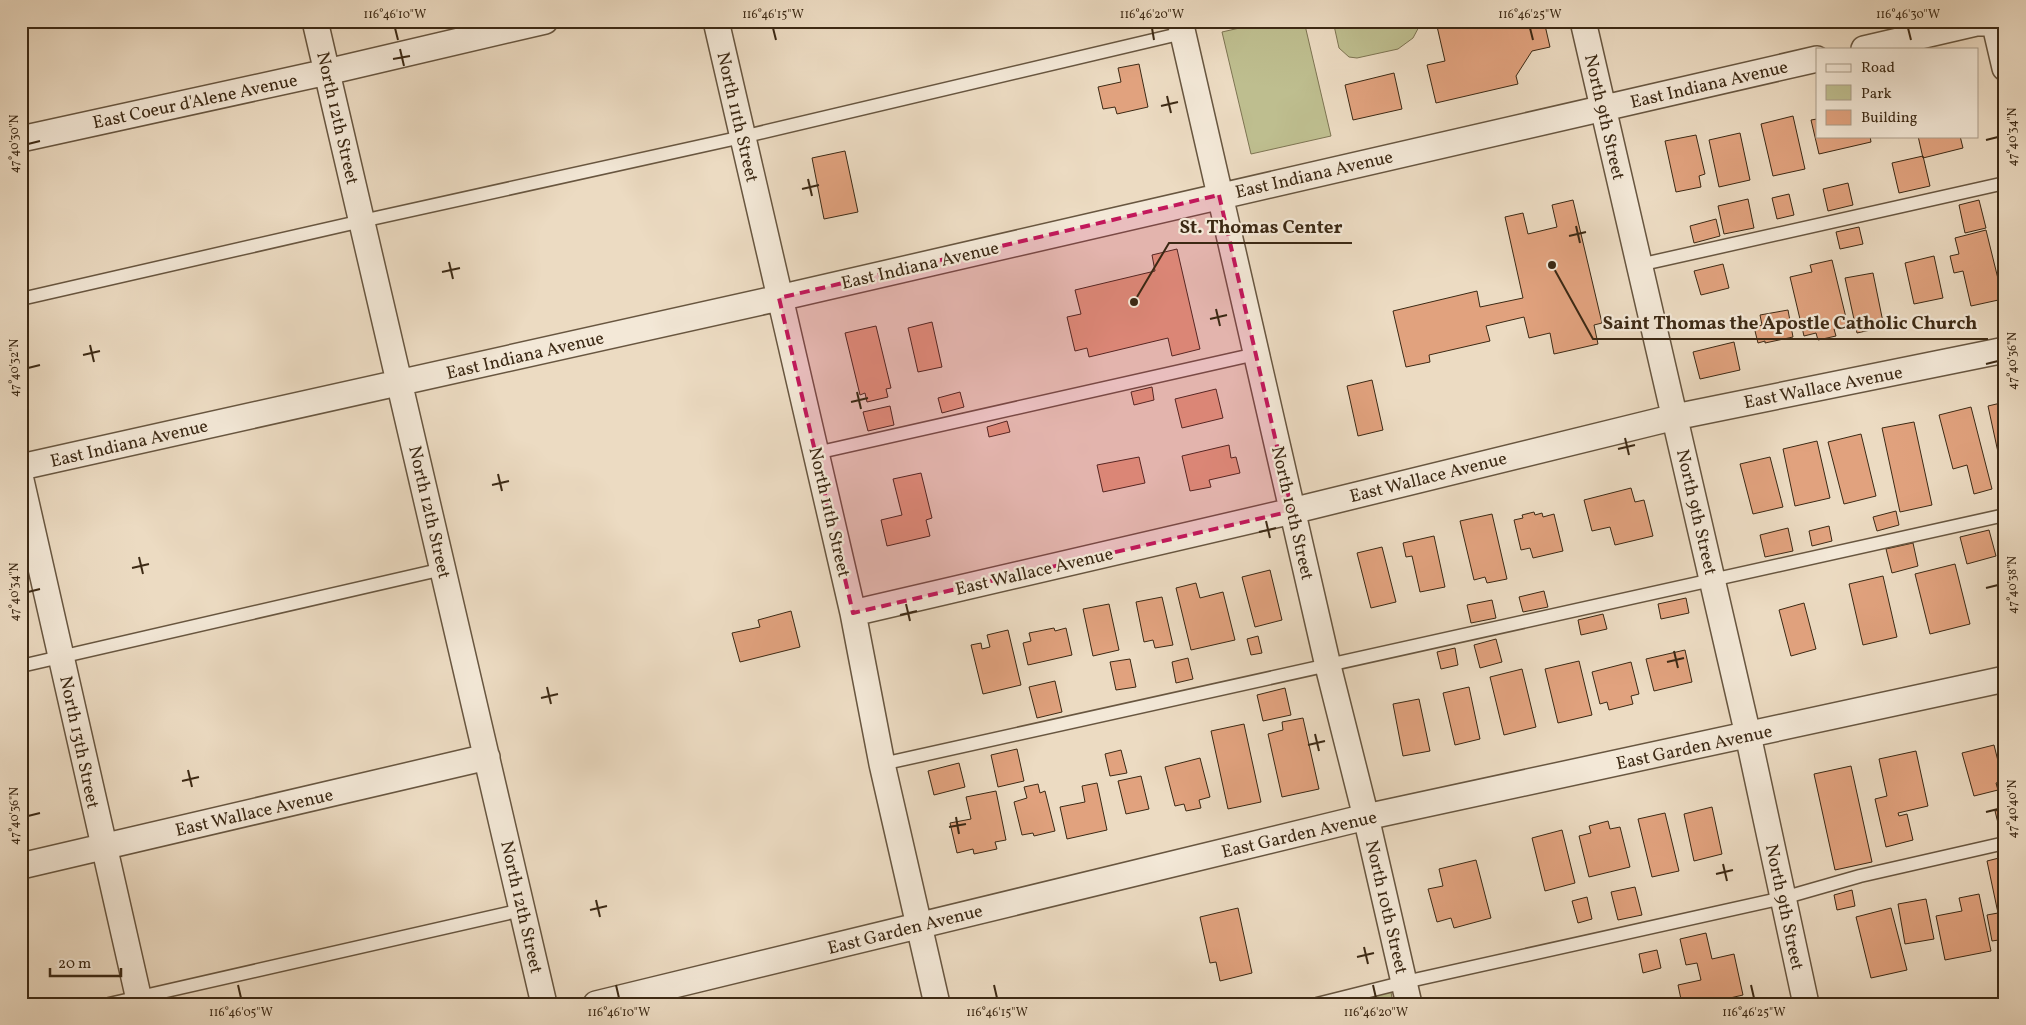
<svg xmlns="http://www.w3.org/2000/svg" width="2026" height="1025" font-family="Vollkorn,serif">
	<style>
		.green { fill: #bebe8f; stroke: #7d7452 }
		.building { fill: #e1a27e; stroke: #3c2914 }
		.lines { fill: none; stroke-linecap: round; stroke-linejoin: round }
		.service-casing { stroke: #685640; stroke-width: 15 }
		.minor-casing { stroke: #685640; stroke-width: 28 }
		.service { stroke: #f3e8d7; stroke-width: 12 }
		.minor { stroke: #f3e8d7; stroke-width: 25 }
		.marked { fill: #c2185b; fill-opacity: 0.2; stroke: #c2185b; stroke-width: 4; stroke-dasharray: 10 6; stroke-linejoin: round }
		.ticks { fill: none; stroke: #3c2914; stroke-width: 2 }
		.labels { text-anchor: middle; stroke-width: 4.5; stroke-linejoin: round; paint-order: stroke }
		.street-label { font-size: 18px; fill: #3c2914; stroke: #f3e8d7 }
		.leader { fill: none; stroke: #3c2914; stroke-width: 2 }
		.callout-dot { fill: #3c2914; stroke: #f3e8d7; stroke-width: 2 }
		.callout-label { font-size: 19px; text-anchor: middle; font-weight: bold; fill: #3c2914; stroke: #f3e8d7; stroke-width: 4.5; stroke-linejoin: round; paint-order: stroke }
		.neatline { fill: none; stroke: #3c2914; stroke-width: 2 }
		.ticks-label { font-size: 12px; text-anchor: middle; fill: #3c2914 }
	</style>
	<rect width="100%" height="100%" fill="#ecdbc2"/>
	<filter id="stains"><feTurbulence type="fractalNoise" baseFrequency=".004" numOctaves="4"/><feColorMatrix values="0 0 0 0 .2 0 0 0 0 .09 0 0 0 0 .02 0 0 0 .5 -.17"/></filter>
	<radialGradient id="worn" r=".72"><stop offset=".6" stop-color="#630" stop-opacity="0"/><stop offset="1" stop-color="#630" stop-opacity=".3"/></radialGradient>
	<path class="green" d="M1270,21H1304L1331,136L1251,154L1222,32Z
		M1333,21H1427L1421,23L1413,38L1398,49L1357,58L1349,57L1339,48Z
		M1391,992L1393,1004H1338Z"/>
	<path class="building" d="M1441,21H1544L1550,47L1532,51L1516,76L1518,84L1436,103L1427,65L1445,61L1436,22Z
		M1692,21H1713L1693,26Z
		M1139,64L1148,107L1117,114L1115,107L1103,109L1098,87L1121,82L1118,68Z
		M1394,73L1402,109L1353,120L1345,85Z
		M1793,116L1805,169L1773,176L1761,124Z
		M1817,119V136H1870L1871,142L1819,154L1811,120Z
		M1740,133L1750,180L1719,187L1709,140Z
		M1696,135L1705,174L1699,176L1701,187L1676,192L1665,141Z
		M1918,136H1960L1963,148L1923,158Z
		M845,151L858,212L824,219L812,158Z
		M1923,156L1930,186L1899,193L1892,163Z
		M1848,183L1853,205L1828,211L1823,189Z
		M1789,194L1794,215L1777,219L1772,198Z
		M1748,199L1754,228L1724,234L1718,206Z
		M1573,200L1602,323L1594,325L1598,344L1554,354L1550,333L1529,338L1524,317L1486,326L1490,341L1429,355L1430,362L1406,367L1393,311L1477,291L1480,307L1523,298L1505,217L1523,213L1528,234L1557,227L1552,205Z
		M1979,200L1986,228L1965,233L1959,205Z
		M1716,219L1720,236L1694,243L1690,226Z
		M1859,227L1863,244L1840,249L1836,232Z
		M1986,230L2003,299L1971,306L1963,271L1954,273L1950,256L1959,254L1955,238Z
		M1177,249L1200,349L1172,356L1168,338L1089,357L1087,348L1075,351L1067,317L1081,314L1075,290L1155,271L1152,255Z
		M1934,256L1943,298L1914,304L1905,263Z
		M1832,260L1848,326L1834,329L1836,336L1818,340L1816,333L1804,336L1790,277L1812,272L1810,265Z
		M1723,264L1729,288L1701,295L1694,271Z
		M1873,273L1884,327L1857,333L1845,278Z
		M1788,310L1793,337L1765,343V341L1758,343L1754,327L1762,325L1760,315Z
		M932,322L942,367L918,372L908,328Z
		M876,326L891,388L886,389L888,397L867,402L865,393L860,395L845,333Z
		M1734,342L1740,370L1700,379L1693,352Z
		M1372,380L1383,430L1358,436L1347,386Z
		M1152,387L1154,400L1134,405L1131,392Z
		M1216,389L1223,418L1182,428L1175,399Z
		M960,392L964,407L942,413L938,398Z
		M2005,402V480H2004L1988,406Z
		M890,406L894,425L868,431L863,412Z
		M1971,407L1992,489L1974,494L1967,465L1953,469L1939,415Z
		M1007,421L1010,432L989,437L987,427Z
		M1914,422L1932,505L1900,512L1882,428Z
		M1861,434L1876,496L1844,504L1828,442Z
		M1817,441L1830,498L1795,506L1783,449Z
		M1229,445L1231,458L1236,457L1240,473L1209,480L1211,487L1190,491L1182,456Z
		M1139,457L1145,483L1103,492L1097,465Z
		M1770,457L1783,507L1753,514L1740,464Z
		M921,473L932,518L926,520L930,536L887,546L881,520L902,515L893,479Z
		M1631,488L1635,502L1644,500L1653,536L1615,545L1610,527L1592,531L1584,500Z
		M1896,511L1899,525L1877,531L1873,517Z
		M1534,512L1535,515L1542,513L1543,517L1554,514L1563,551L1533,558L1530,548L1521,550L1514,520L1523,518L1522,515Z
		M1492,514L1507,579L1487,583L1485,577L1474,580L1460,521Z
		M1829,526L1832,541L1812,546L1809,531Z
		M1788,528L1793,551L1765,557L1760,535Z
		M1989,530L1996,556L1967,564L1960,537Z
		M1434,536L1445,587L1420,592L1412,556L1406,557L1403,543Z
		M1913,543L1918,566L1892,573L1886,549Z
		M1382,547L1396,602L1371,608L1357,553Z
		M1955,564L1970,624L1930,634L1915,574Z
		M2005,568V584L2002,569Z
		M1270,570L1282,620L1255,627L1242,577Z
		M1883,576L1897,637L1863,645L1849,584Z
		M1196,583L1200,598L1223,592L1235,640L1191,650L1176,588Z
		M1544,591L1548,607L1523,612L1519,597Z
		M1162,597L1173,645L1155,648L1153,640L1144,642L1136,602Z
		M1686,598L1689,613L1661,619L1658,604Z
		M1492,600L1496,618L1471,623L1467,605Z
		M1804,603L1816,649L1791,656L1779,610Z
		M1109,604L1119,650L1093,656L1083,609Z
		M791,611L800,647L740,662L732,633L760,627L758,620Z
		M1603,614L1607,629L1581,635L1578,620Z
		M1054,628L1055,631L1066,628L1072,655L1028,665L1023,643L1031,641L1029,633Z
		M1008,630L1021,685L983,694L971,645L981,643L982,649L990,647L987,635Z
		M1258,636L1262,653L1251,655L1247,639Z
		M1496,639L1502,662L1480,668L1474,645Z
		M1455,648L1458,665L1441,669L1437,652Z
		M1685,650L1692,682L1654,691L1646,659Z
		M1188,658L1193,679L1176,683L1172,662Z
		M1130,659L1136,687L1116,690L1110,662Z
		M1579,661L1592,715L1558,723L1545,669Z
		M1631,662L1639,694L1631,696L1633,704L1609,710L1607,702L1600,704L1592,672Z
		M1522,669L1536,727L1504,735L1490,677Z
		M1055,681L1062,712L1037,718L1029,687Z
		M1469,687L1480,739L1455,745L1443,693Z
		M1285,688L1291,715L1263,721L1257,695Z
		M1419,699L1430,751L1403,756L1393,704Z
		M1303,718L1319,789L1282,797L1268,734L1283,730L1282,722Z
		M1244,724L1261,802L1228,809L1211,731Z
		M1994,745L2003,781L1996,783L1998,790L1974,796L1962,753Z
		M1017,749L1024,781L998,787L991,755Z
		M1121,750L1127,773L1110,776L1105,754Z
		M1916,751L1928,806L1898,813L1899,816L1907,814L1913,840L1886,847L1875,799L1887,796L1879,759Z
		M1200,758L1210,797L1199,800L1201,808L1186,811L1184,804L1175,806L1165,767Z
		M959,763L965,787L934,795L928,771Z
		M1851,766L1872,862L1835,870L1814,774Z
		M1141,776L1149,809L1126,814L1118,781Z
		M1097,783L1107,830L1067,839L1060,807L1085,802L1082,786Z
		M1038,784L1040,793L1045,791L1055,831L1034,836L1033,833L1022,835L1014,802L1027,798L1024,787Z
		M996,791L1006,840L995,842L997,849L974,854L973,849L957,853L950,823L971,819L966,797Z
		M1712,807L1722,854L1694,861L1684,814Z
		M2005,809V834L2001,835L1995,811Z
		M1665,813L1679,871L1652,877L1638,819Z
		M1608,821L1610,829L1620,827L1630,867L1589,877L1579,836L1591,833L1589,826Z
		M1562,830L1575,883L1545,891L1532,838Z
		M2003,857L2005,867V939L1992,941L1987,915L1998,913L1987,861Z
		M1476,860L1491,918L1454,928L1451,918L1437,922L1428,889L1443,886L1439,869Z
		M1635,887L1642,915L1618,920L1611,892Z
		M1852,890L1855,906L1837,910L1834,895Z
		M1979,894L1991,951L1945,960L1936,916L1962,911L1959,898Z
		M1587,897L1592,919L1578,923L1572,901Z
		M1926,899L1934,939L1905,944L1898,904Z
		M1238,908L1252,973L1220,981L1216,962L1210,963L1200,917Z
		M1891,908L1907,970L1871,978L1856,917Z
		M1706,933L1712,959L1734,954L1743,995L1704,1004H1682L1678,985L1701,980L1697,963L1686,965L1680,939Z
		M1657,950L1661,968L1643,973L1639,954Z"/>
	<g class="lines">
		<g class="service-casing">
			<path id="service" d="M1639,265L2005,183
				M21,299L362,221L742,137L1183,33
				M816,453L1256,354
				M21,666L443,569
				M882,764L2005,515
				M109,1004L522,910
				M1317,1004L1405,982L1783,898L1860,876L2005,843"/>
		</g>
		<g class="minor-casing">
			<path id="minor" d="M315,21L544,1004
				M716,21L853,613L882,764L937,1004
				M1180,21L1328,666L1366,817L1409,1004
				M1583,21L1748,735L1806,1004
				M1994,21L2005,68
				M1864,49L1976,23H2005
				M21,139L327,72L545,21
				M21,467L779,298L1817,59
				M21,480C61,655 99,830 140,1004
				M853,613L1292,511L1675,417L2005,350
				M21,866L487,757
				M596,1004L1366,817L2005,679"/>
		</g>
		<use href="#service" class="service"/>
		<use href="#minor" class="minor"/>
	</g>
	<path class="marked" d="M1219,195L1292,511L853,613L779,298Z"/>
	<path class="ticks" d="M395,28L398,40M773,28L776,40M1152,28L1154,40M1530,28L1533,40M1908,28L1911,40M400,49L404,66M393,59L410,56M1167,96L1171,113M1161,106L1178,102M1986,140L1998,137M28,144L40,141M808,179L812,196M802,189L819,185M1576,226L1580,243M1569,236L1586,232M449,262L453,279M442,272L460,268M1216,309L1220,326M1210,319L1227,315M90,345L94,362M83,355L100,351M1986,364L1998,361M28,368L40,365M857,392L861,409M851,402L868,398M1625,438L1629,455M1618,449L1635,445M498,474L502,491M492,485L509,481M1266,521L1270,538M1259,532L1276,528M139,557L143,574M132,568L149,564M1986,588L1998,585M28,592L40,589M906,604L910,621M900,615L917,611M1674,651L1678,668M1667,662L1684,658M547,687L551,704M541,698L558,694M1315,734L1319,751M1308,745L1325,741M188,770L192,787M182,781L199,777M1986,812L1998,809M28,816L40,813M956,817L959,834M949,827L966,824M1723,864L1727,881M1716,874L1733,870M596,900L600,917M590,910L607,906M1364,947L1368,964M1357,957L1374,953M238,985L241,998M616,985L619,998M994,985L997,998M1373,985L1376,998M1751,985L1754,998"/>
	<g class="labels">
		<g class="street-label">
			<text transform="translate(1709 84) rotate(-13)" y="6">East Indiana Avenue</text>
			<text transform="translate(195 101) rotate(-12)" y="6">East Coeur d'Alene Avenue</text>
			<text transform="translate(738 117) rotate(77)" y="6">North 11th Street</text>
			<text transform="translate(1605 117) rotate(77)" y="6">North 9th Street</text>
			<text transform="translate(338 118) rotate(77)" y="6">North 12th Street</text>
			<text transform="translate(1314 174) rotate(-13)" y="6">East Indiana Avenue</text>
			<text transform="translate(920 265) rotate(-13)" y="6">East Indiana Avenue</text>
			<text transform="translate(525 355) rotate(-13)" y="6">East Indiana Avenue</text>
			<text transform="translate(1823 387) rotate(-11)" y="6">East Wallace Avenue</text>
			<text transform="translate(129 443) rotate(-13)" y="6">East Indiana Avenue</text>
			<text transform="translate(1428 477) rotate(-14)" y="6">East Wallace Avenue</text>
			<text transform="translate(430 512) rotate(77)" y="6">North 12th Street</text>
			<text transform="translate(830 512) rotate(77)" y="6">North 11th Street</text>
			<text transform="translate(1697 512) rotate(77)" y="6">North 9th Street</text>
			<text transform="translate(1293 513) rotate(77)" y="6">North 10th Street</text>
			<text transform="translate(1034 571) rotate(-13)" y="6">East Wallace Avenue</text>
			<text transform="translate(80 742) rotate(78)" y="6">North 13th Street</text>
			<text transform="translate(1694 747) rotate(-12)" y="6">East Garden Avenue</text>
			<text transform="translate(254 812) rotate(-13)" y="6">East Wallace Avenue</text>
			<text transform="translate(1299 834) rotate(-13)" y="6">East Garden Avenue</text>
			<text transform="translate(522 907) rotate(77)" y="6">North 12th Street</text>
			<text transform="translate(1387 907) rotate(77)" y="6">North 10th Street</text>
			<text transform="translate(1785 907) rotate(78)" y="6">North 9th Street</text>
			<text transform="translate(905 929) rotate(-14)" y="6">East Garden Avenue</text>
		</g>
	</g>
	<path class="leader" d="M1134 302L1169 243H1352M1552 265L1593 339H1988"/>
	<g class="callout-dot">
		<circle cx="1134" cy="302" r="5"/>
		<circle cx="1552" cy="265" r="5"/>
	</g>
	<g class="callout-label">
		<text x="1261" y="233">St. Thomas Center</text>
		<text x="1790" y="329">Saint Thomas the Apostle Catholic Church</text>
	</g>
	<rect width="2026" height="1025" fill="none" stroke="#ecdbc2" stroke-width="55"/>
	<rect x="1816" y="48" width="162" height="90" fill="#f3e8d7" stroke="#aa9c89"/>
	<rect x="1826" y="64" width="25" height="8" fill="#f3e8d7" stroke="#aa9c89"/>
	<text x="1861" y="72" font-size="15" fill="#3c2914">Road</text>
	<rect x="1826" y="85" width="25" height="15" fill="#bebe8f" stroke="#aa9c89"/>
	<text x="1861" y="98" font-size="15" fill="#3c2914">Park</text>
	<rect x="1826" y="110" width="25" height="15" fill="#e1a27e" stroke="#aa9c89"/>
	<text x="1861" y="122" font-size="15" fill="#3c2914">Building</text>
	<path d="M50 968v8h71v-8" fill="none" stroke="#3c2914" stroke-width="2.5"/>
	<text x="58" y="968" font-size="15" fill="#3c2914" stroke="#f3e8d7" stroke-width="4" paint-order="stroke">20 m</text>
	<rect x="28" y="28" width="1970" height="970" class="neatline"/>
	<g class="ticks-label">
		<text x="395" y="18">116°46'10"W</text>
		<text x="773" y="18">116°46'15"W</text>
		<text x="1152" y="18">116°46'20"W</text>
		<text x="1530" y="18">116°46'25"W</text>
		<text x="1908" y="18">116°46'30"W</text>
		<text transform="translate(2012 137) rotate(-90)" y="4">47°40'34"N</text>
		<text transform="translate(14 144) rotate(-90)" y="4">47°40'30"N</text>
		<text transform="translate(2012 361) rotate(-90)" y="4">47°40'36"N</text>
		<text transform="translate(14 368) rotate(-90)" y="4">47°40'32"N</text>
		<text transform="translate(2012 585) rotate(-90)" y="4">47°40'38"N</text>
		<text transform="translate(14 592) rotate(-90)" y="4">47°40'34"N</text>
		<text transform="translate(2012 809) rotate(-90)" y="4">47°40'40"N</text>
		<text transform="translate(14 816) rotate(-90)" y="4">47°40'36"N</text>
		<text x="241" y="1016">116°46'05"W</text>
		<text x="619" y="1016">116°46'10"W</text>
		<text x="997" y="1016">116°46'15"W</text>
		<text x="1376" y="1016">116°46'20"W</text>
		<text x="1754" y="1016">116°46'25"W</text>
	</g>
	<rect width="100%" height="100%" filter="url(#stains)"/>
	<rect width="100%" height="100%" fill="url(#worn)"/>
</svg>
